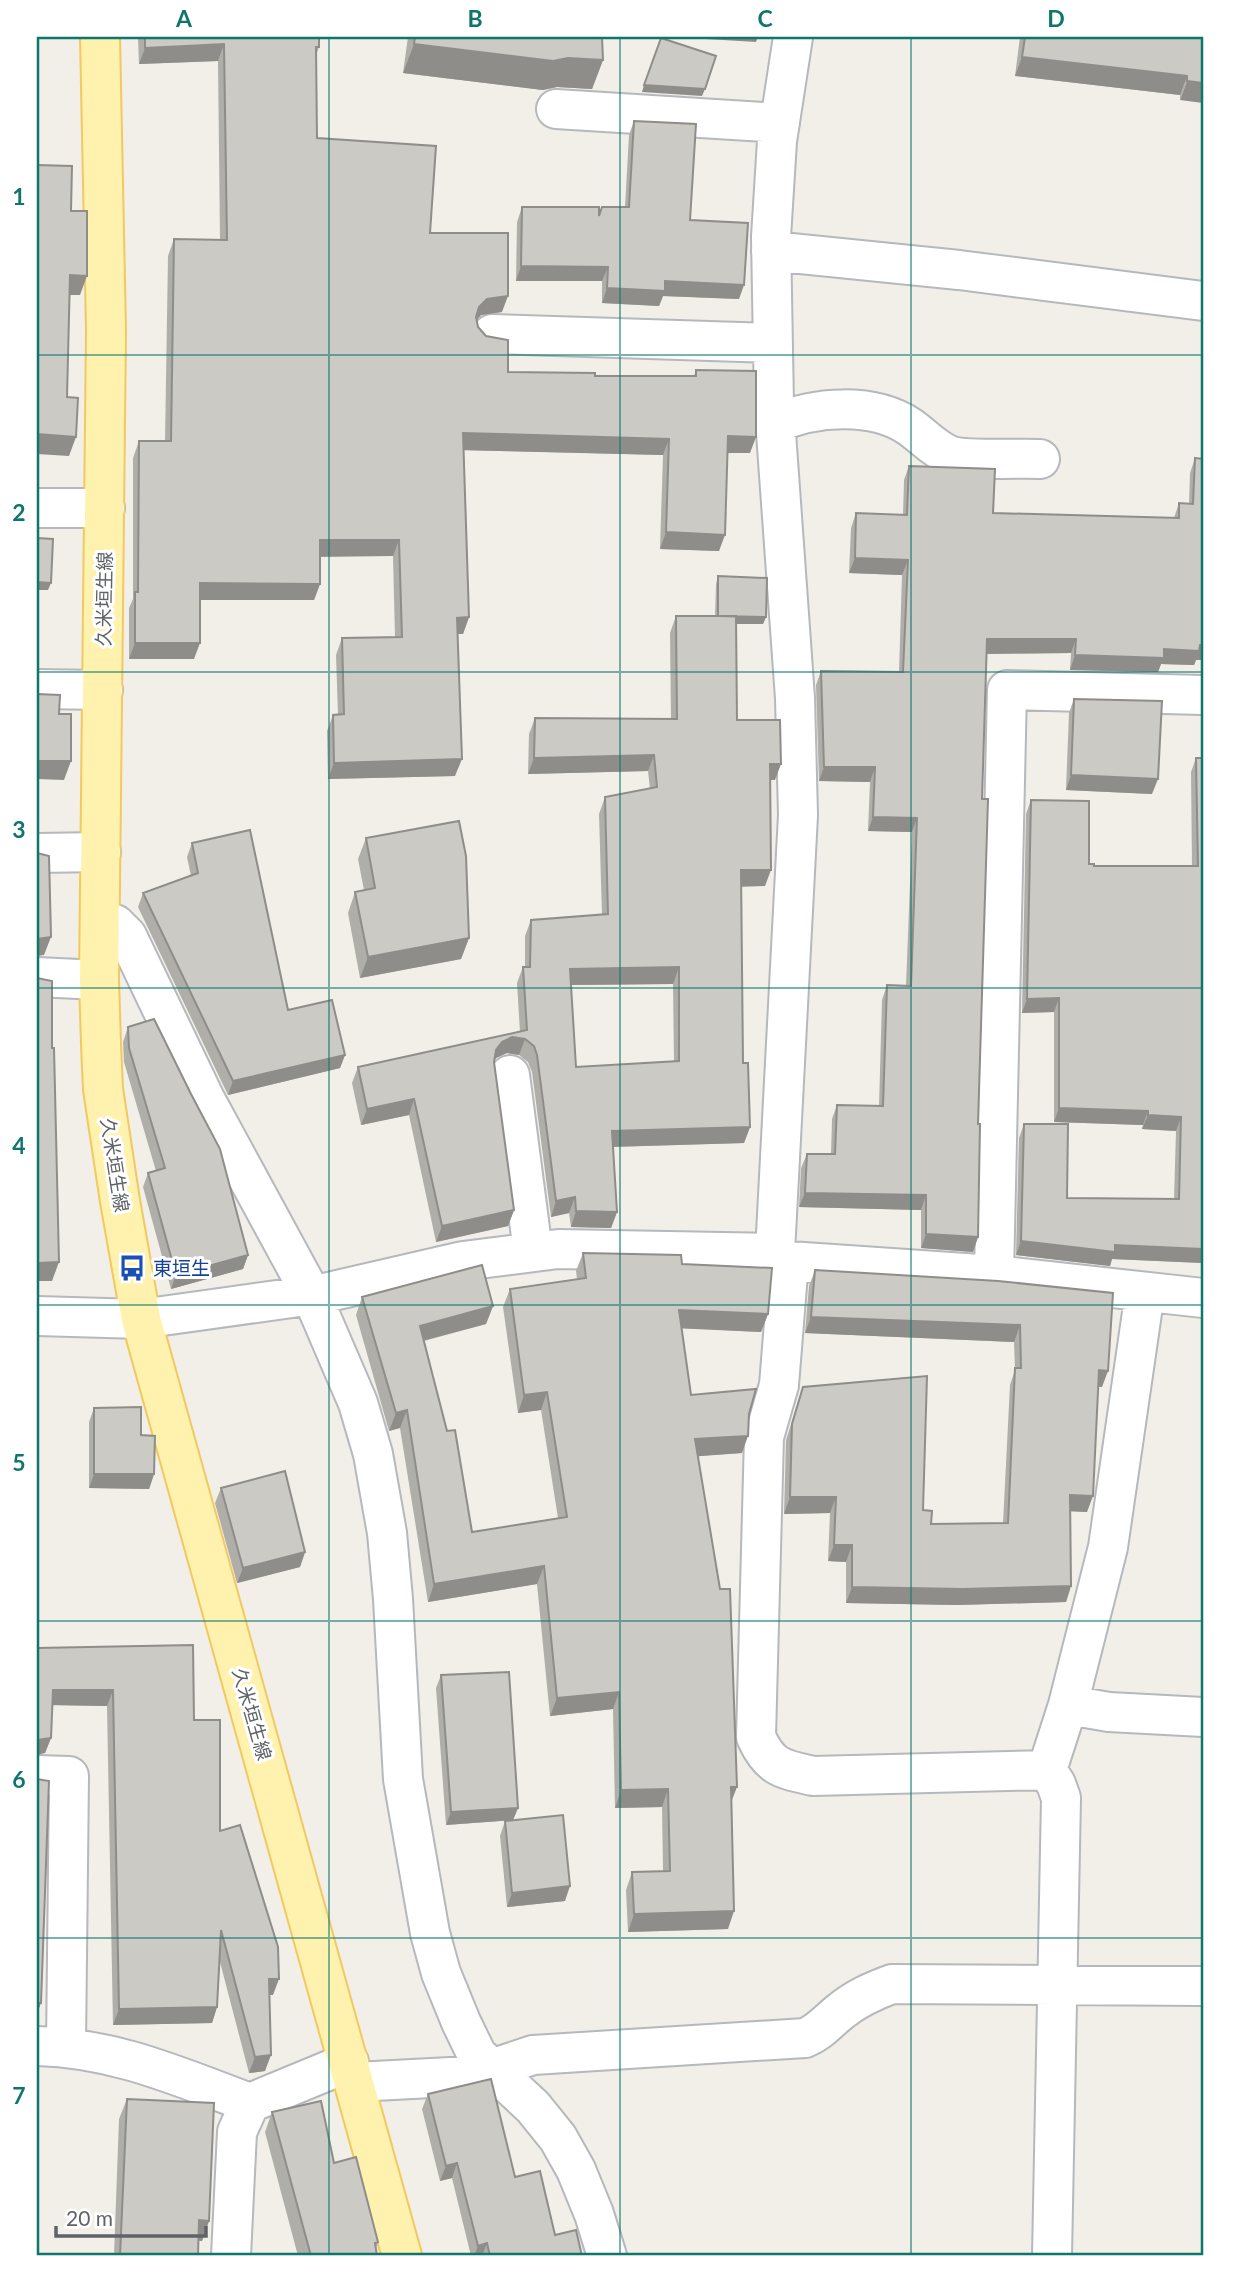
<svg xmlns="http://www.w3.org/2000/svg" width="1240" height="2293" font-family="Lato,'Noto Sans JP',sans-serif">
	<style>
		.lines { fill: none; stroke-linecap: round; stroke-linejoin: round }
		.minor-casing { stroke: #b5b8bc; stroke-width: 42 }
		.major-casing { stroke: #f2c960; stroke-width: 42 }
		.minor { stroke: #fff; stroke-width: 38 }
		.major { stroke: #fff2af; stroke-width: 38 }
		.wall { fill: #afaea9; fill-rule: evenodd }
		.shaded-wall { fill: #8f8d8a }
		.building { fill: #cccac5; stroke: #8f8d8a; stroke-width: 2; fill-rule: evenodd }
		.grid { fill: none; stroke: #0f766e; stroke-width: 2; stroke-opacity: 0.55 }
		.labels { text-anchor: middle; stroke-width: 6; stroke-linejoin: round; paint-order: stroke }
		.street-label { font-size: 19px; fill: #5f6368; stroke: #fff }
		.transit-label { font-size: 19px; fill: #164399; stroke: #fff; text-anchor: start }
		.neatline { fill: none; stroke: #0f766e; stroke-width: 2.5 }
		.grid-label { font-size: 23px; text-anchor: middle; font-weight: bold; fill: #0f766e }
	</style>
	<rect width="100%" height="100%" fill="#f1efe8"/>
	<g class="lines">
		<g class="minor-casing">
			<path id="minor" d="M556,109L780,123
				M771,251L959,270L1203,301
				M492,334L772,343
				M775,424C814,406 873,402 910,427C923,436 934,449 949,455C963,461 1022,458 1040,459
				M37,508H105
				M37,689L103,690
				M37,853L101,852
				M100,920L115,924L127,936L205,1099L312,1296L358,1403L373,1454L387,1533L393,1599L403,1779L430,1933L441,1973L461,2022L477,2055L533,2107L558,2138L576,2170L594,2214L607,2256
				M37,977L99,980
				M510,1075L533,1252
				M775,1253L798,815L795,698L774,405L771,237L777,141L793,37
				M789,1261L779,1385L764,1437L756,1737C770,1768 782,1769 813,1776L1047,1770L1068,1705L1108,1547L1145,1292
				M994,1275L1007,690L1203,695
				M37,1316L141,1319L320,1294L463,1261L558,1249L775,1253L789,1261L994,1275L1203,1298
				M1068,1705L1109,1712L1203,1717
				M1047,1770L1056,1784L1061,1798L1052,2256
				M37,1775L69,1776L66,2047
				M37,2046C115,2048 177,2076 250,2103L349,2062
				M355,2082L470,2076L533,2055L805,2038C820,2032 828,2021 841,2011C857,1998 873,1991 892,1984L1203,1986
				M231,2256L237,2132L250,2103"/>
		</g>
		<g class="major-casing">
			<path id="major" d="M100,37L106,330L99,980L101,1044L103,1089L120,1201L141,1319L402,2256"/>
		</g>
		<use href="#minor" class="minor"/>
		<use href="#major" class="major"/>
	</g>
	<path class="wall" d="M138,37H319V47L316,56L317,138L430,233L502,312L481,315L477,320L478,327L508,372L595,376H694L696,370L750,453H728L719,551L660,549L663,455L464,450L469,617L463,634H458L455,776L328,779L327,731L333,715H338L336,655L342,638L395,637L393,556H320V584L314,600H200L194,659H129V608L133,599V458L139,441H165L168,256L174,239L220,240L218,61L139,64Z
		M408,37H602L603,60L592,89L557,87L543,90L403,73Z
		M1020,37H1203L1180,100V95L1015,76Z
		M634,121L690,220L739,299L663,296L659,306L602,303V281H516L517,222L522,207L599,216L625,207L629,135Z
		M1195,458L1203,459V660H1196L1194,665L1161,664L1158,672L1070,670L1071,653L986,654L982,799L978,1237L973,1252L921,1248V1210L799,1207L801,1168L807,1154H831L832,1119L837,1105L879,1106L882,1000L887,985L906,986L912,832L868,831L870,782L819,781L816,685L821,671L899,672L902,575L849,573L851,528L856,513L903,515L904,480L909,466L993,513L1174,518L1179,503L1189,504L1190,473Z
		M718,576L766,617L763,624H736L737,720L775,780H770L765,886H741L743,1063L750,1127L744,1143L613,1147L617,1212L611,1228L571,1227L569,1213L551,1217L532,1072L528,1062L519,1055L507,1053L496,1058L494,1061L514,1210L508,1226L436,1242L409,1115L361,1125L352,1083L358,1067L520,1032L517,983L523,967H525V936L531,920L602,915L599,814L605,797L650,789L648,771L528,774L529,734L535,718L671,719L670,633L676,616H715L716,584ZM673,984L674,1061L576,1067L571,985Z
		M1074,699L1152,794L1066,790L1069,713Z
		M1196,758L1203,1263L1112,1259L1110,1266L1016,1255L1019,1138L1024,1124L1067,1198L1174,1199L1176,1131L1142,1129L1143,1125L1054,1122V1012L1022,1013L1026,814L1031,800L1089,864L1094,866H1192L1191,772Z
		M366,838L469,938L461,959L360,978L348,913L355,892L364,890L358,859Z
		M192,843L288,1010L345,1055L340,1068L228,1095L138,907L143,893L191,876L187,857Z
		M128,1027L248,1255L243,1269L171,1289L143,1187L148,1173L156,1171L124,1062L123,1042Z
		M583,1253L682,1264L768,1314L761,1332L682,1328L691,1395L749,1414L742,1453L697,1456L731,1802L728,1929L628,1932L626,1890L632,1872L663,1871L662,1807L615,1808L613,1709L550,1716L537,1584L428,1602L400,1428L389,1431L356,1315L362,1297L493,1306L486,1324L424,1341L472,1532L558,1518L541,1410L518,1413L503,1307L510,1289L577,1279L576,1271Z
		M815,1270L998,1281L1102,1387L1098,1386L1087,1512L1070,1511L1071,1586L1066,1602L957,1605L846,1603V1562L828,1561L830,1513L784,1514L786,1440L803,1387L923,1510L931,1524L1003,1523L1010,1385L1015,1370L1014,1342L805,1333L809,1286Z
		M94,1408L141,1435L154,1474L149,1489L89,1488V1422Z
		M221,1488L305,1552L300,1567L237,1583L215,1503Z
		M37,1648L194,1720L220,1831L273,1995H269L265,2071L249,2073L220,1962L217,2007L212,2023L113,2025L107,1706L52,1705L51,1738L45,1753Z
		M441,1675L518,1808L513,1820L446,1825L436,1688Z
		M505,1821L565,1901L507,1907L500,1836Z
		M428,2094L515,2177L555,2235L582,2256H471L452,2178L440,2181L422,2109Z
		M127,2099L209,2221L202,2241L199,2240L198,2256H114L119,2119Z
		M272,2112L334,2163L378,2242L376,2248L377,2256H298L265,2132Z"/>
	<path class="shaded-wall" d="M689,37H758L756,42L689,38Z
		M224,44L218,61L139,64L145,48Z
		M414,44L568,58L603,60L592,89L557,87L543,90L403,73Z
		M1022,57L1187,76L1180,95L1015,76Z
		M1187,81L1203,83V103L1180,100Z
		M644,85L705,89L702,96L642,92Z
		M521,266L608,267L602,281H516Z
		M70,275L87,276L80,295H63Z
		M665,281L744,285L739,299L663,296L659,306L602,303L607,288Z
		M508,296L502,312L481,315L473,323L479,307L487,299Z
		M463,433L669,439L663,455L457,450Z
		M37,434L76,437L69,456L37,454Z
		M728,436L756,437L750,453H722Z
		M666,532L725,535L719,551L660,549Z
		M320,540H399L393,556L314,557Z
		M855,558L908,560L902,575L849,573Z
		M37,582L51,583L48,590H37Z
		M200,583L320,584L314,600H194Z
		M718,616L766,617L763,624H715Z
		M469,617L463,634H451L457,618Z
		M987,639H1076L1071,653L981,654Z
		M135,643H200L194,659H129Z
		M1200,645H1203V660H1196L1194,665L1161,664L1158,672L1070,670L1075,655L1164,649Z
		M654,755L648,771L528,774L534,758Z
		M462,759L455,776L328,779L334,763Z
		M37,761H71L64,780L37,779Z
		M770,764H781L775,780H764Z
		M824,767H875L870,782L819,781Z
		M1071,775L1158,779L1152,794L1066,790Z
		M873,817L917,818L912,832L868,831Z
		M741,870H771L765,886L735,887Z
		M51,937L44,955L37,956V939Z
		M469,938L461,959L360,978L368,957Z
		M679,967L673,984L564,985L570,969Z
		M1059,998L1054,1012L1022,1013L1027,999Z
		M512,1037L525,1039L519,1055L507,1053L496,1058L490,1066L496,1050L502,1042Z
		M345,1055L340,1068L228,1095L233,1081Z
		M414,1099L409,1115L361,1125L367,1109Z
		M1059,1108L1148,1111L1143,1125L1054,1122Z
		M1148,1115L1181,1117L1176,1131L1142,1129Z
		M750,1127L744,1143L606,1147L612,1131Z
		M805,1193L926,1195L921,1210L799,1207Z
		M575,1197L569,1213L551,1217L556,1201Z
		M514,1210L508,1226L436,1242L442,1226Z
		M576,1211L617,1212L611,1228L571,1227Z
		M926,1234L978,1237L973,1252L921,1248Z
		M1021,1241L1203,1249V1263L1112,1259L1110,1266L1016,1255Z
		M248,1255L243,1269L171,1289L176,1275Z
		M59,1262L52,1281H37V1263Z
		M493,1306L486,1324L414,1343L420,1326Z
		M679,1310L768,1314L761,1332L673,1328Z
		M811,1317L1020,1325L1014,1342L805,1333Z
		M1099,1370L1108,1371L1102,1387L1093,1386Z
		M547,1392L541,1410L518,1413L524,1395Z
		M407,1410L400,1428L389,1431L396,1413Z
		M748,1436L742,1453L688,1457L695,1439Z
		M94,1474H154L149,1489L89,1488Z
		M1070,1495L1093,1496L1087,1512L1064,1511Z
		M790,1497H836L830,1513L784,1514Z
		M834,1545H852L846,1562L828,1561Z
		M305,1552L300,1567L237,1583L243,1568Z
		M544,1566L537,1584L428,1602L434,1584Z
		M1071,1586L1066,1602L957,1605L846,1603L852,1587Z
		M53,1690H113L107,1706L47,1705Z
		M619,1692L613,1709L550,1716L557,1698Z
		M51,1738L45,1753L37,1755V1740Z
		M731,1787H737L730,1805Z
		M668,1789L662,1807L615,1808L621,1790Z
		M518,1808L513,1820L446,1825L451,1812Z
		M570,1886L565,1901L507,1907L512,1893Z
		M734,1911L728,1929L628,1932L634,1914Z
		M269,1979H279L273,1995H263Z
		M37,2003H41L37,2014Z
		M217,2007L212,2023L113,2025L119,2009Z
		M271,2055L265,2071L249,2073L255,2057Z
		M457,2163L452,2178L440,2181L446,2166Z
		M199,2220L209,2221L202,2241L192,2240Z
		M487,2243L482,2256H474L478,2246Z"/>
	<path class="building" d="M145,37H319V47H316L317,138L436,146L430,233H508V296L487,299L479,307L476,317L478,327L486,336L508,340V372L595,373V376H696V370L756,371V437L728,436L725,535L666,532L669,439L463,433L469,617L457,618L462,759L334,763L333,715L344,714L342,638L402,637L399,540H320V584L200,583V643H135V592H138L139,441H171L174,239L227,240L224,44L145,48Z
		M415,37H602L603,60L568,58L553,61L414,44Z
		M1025,37H1203V83L1187,81V76L1022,57Z
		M661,38L716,56L705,89L644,85Z
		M634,121L696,124L690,220L748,223L744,285L665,281V291L607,288L608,267L521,266L522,207H599V216L602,207H629Z
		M37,165L72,166L71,211H87V276L70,275L67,397L78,398L76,437L37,434Z
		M1195,458L1203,459V645H1200L1199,651L1164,649V658L1075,655L1076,639H987L982,799H988L978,1124H980L978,1237L926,1234V1195L805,1193L807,1154H835L837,1105L883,1106L887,985L911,986L917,818L873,817L875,767H824L821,671L903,672L908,560L855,558L856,513L907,515L909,466L995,469L993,513L1179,518V503L1193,504Z
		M37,538L53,539L51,583L37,582Z
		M718,576L767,578L766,617L718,616Z
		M676,616H736L737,720H780L781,764H770L771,870H741L743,1063H748L750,1127L612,1131L617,1212L576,1211L575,1197L556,1201L537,1055L534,1046L525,1039L512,1037L502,1042L496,1050L494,1062L514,1210L442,1226L414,1099L367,1109L358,1067L527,1030L523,967H530L531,920L608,914L605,797L657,787L654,755L534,758L535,718L677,719ZM679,967V1061L576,1067L570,969Z
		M37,694L60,695L59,714H71V761H37Z
		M1074,699L1162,701L1158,779L1071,775Z
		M1196,758H1203V1249L1115,1245V1252L1021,1241L1024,1124H1068L1067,1198L1179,1199L1181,1117L1148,1115V1111L1059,1108V998L1027,999L1031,800L1089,801V864H1094V866H1198Z
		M459,821L466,856L469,938L368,957L355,892L375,888L366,838Z
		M250,830L288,1010L332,1000L345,1055L233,1081L143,893L198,873L192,843Z
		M37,853L49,856L51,937L37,939Z
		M37,978L52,981V1048H54L59,1262L37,1263Z
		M154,1019L191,1094L220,1149L248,1255L176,1275L148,1173L165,1168L129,1048L128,1027Z
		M583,1253L681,1255L682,1264L772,1268L768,1314L679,1310L691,1395L756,1389L749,1414L748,1436L695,1439L720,1589H730L737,1787H731L734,1911L634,1914L632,1872L670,1871L668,1789L621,1790L619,1692L557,1698L544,1566L434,1584L407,1410L396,1413L362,1297L482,1265L493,1306L420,1326L447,1431L455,1430L472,1532L567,1517L547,1392L524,1395L510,1289L586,1278Z
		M815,1270L998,1281L1113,1293L1108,1371L1099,1370L1093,1496L1070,1495L1071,1586L963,1589L852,1587V1545H834L836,1497H790L792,1424L803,1387L927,1376L923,1510L932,1511L931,1524L1008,1523L1015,1368H1021L1020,1325L811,1317Z
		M141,1407V1435L155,1436L154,1474H94V1408Z
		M285,1471L305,1552L243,1568L221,1488Z
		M193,1645L194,1720H220V1831L240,1825L278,1947L279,1979H269L271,2055L255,2057L221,1930L217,2007L119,2009L113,1690H53L51,1738L37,1740V1648Z
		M509,1672L518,1808L451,1812L441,1675Z
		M37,1779L49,1781L41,2003H37Z
		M563,1815L570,1886L512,1893L505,1821Z
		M491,2079L515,2177L540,2171L555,2235L576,2230L582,2256H490L487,2243L478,2246L457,2163L446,2166L428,2094Z
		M127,2099L214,2103L209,2221L199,2220L198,2256H120Z
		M321,2101L334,2163L356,2157L378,2242L375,2243L377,2256H311L272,2112Z"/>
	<path class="grid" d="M329,37V2256M620,37V2256M911,37V2256M37,355H1203M37,672H1203M37,988H1203M37,1305H1203M37,1621H1203M37,1938H1203"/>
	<defs>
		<g id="bus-bare" transform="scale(2.1)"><path d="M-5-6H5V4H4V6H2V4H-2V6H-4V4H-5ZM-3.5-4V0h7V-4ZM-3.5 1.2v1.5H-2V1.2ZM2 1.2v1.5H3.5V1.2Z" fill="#1a4fb4" stroke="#fff" stroke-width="2.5" paint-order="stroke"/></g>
	</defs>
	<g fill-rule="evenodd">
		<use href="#bus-bare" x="132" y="1268"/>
	</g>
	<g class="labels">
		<g class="street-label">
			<text transform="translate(104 599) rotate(-89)" y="7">久米垣生線</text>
			<text transform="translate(115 1165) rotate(81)" y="7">久米垣生線</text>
			<text transform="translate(252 1714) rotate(74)" y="7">久米垣生線</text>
		</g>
		<g class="transit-label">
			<text x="153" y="1275">東垣生</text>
		</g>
	</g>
	<rect width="1240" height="2293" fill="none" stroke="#ffffff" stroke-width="77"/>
	<path d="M56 2226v10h150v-10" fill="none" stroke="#5f6368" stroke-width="3.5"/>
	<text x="66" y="2226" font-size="21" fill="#5f6368" stroke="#ffffff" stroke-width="5" paint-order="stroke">20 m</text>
	<rect x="38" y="38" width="1164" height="2216" class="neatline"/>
	<g class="grid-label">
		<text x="184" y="27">A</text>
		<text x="475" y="27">B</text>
		<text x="765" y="27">C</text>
		<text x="1056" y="27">D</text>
		<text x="19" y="205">1</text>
		<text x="19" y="521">2</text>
		<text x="19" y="838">3</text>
		<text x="19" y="1154">4</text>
		<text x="19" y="1471">5</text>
		<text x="19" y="1788">6</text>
		<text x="19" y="2104">7</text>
	</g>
</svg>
